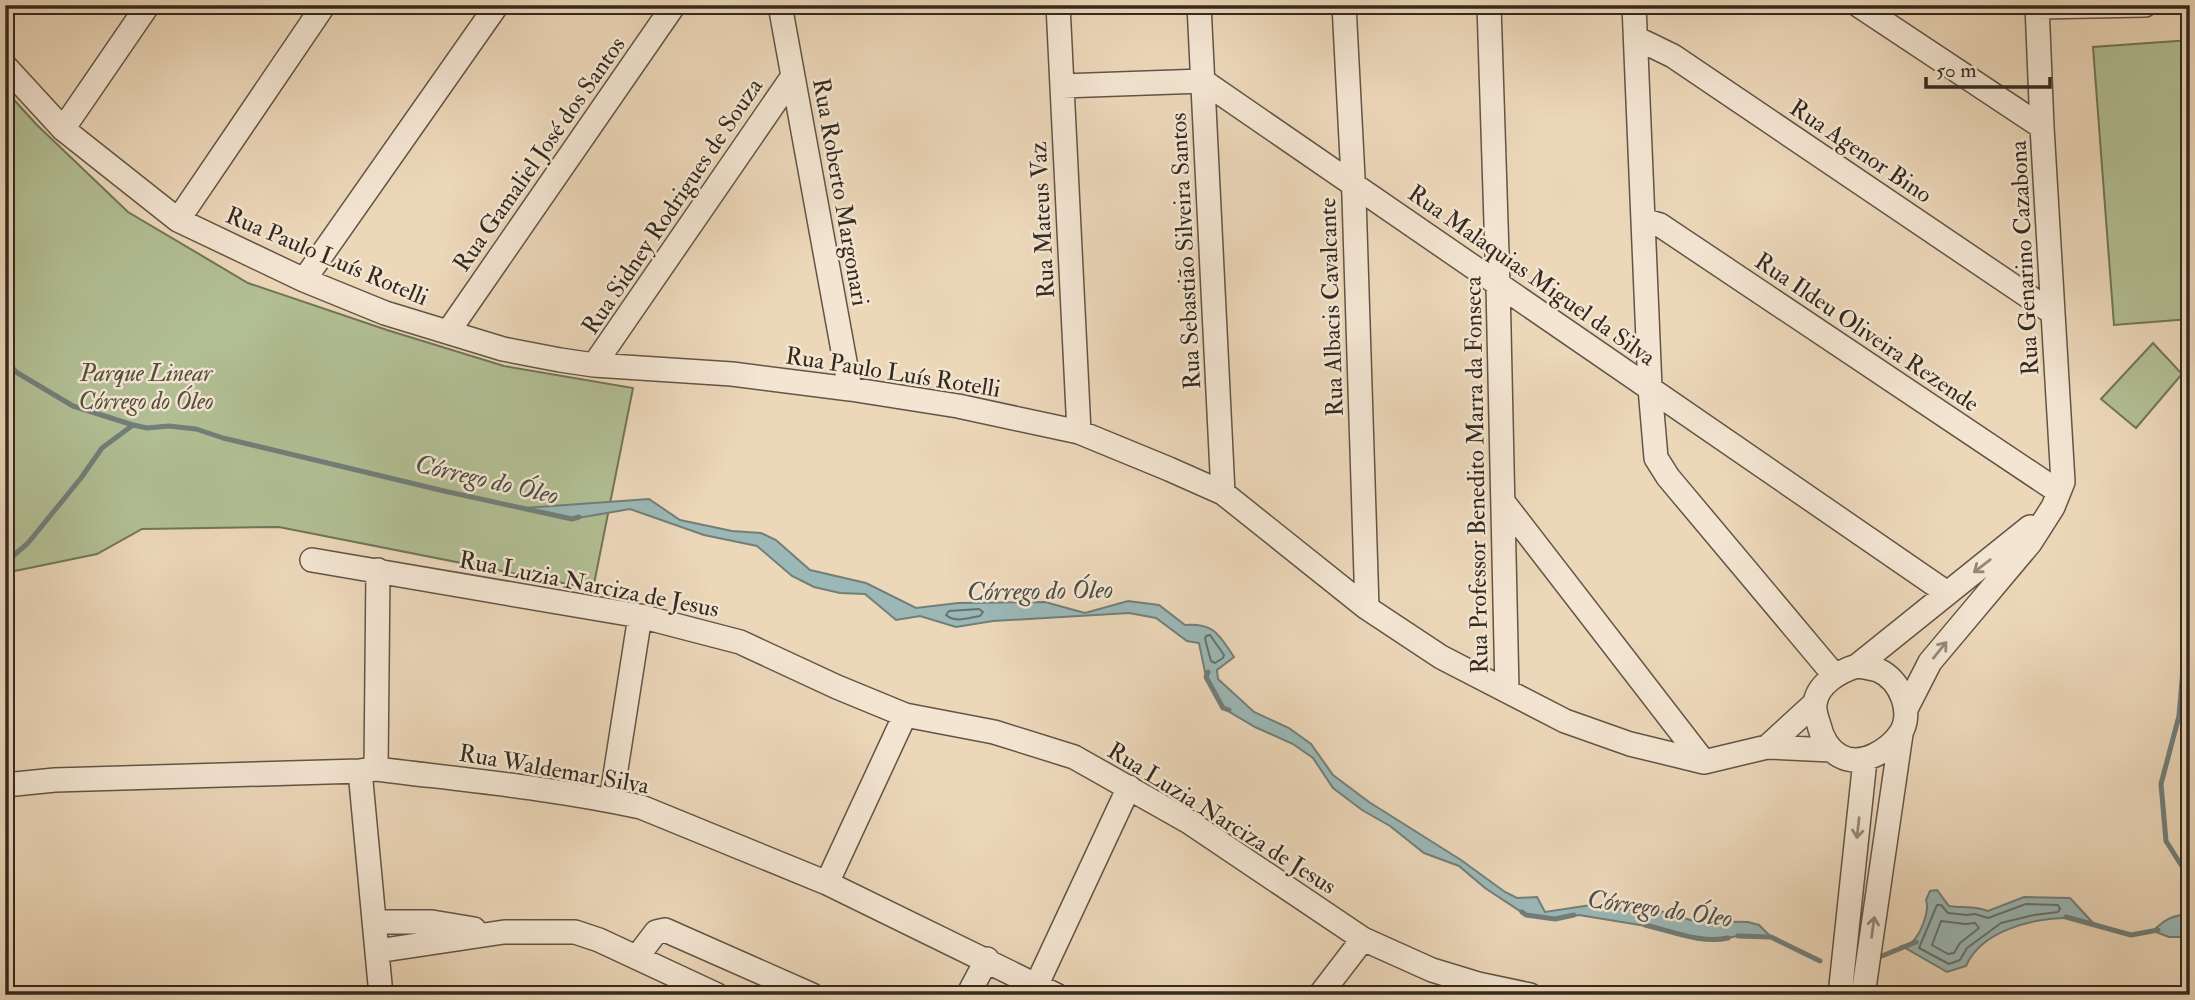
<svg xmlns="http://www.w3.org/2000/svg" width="2195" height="1000" font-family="'IM FELL Double Pica',serif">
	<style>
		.green { fill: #b2bf94; stroke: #72745a; stroke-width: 2 }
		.water { fill: #9bb8b7; stroke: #717f7a; stroke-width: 2 }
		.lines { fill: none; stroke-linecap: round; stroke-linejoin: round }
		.shore { stroke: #67716b; stroke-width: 2 }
		.stream { stroke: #717f7a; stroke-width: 5 }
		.minor-casing { stroke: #615546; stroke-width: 26 }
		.minor { stroke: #f3e5d2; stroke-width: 23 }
		.oneway { stroke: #938878 }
		.labels { text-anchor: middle; stroke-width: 5; stroke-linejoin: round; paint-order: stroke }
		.street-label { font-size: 24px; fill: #332a1f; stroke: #f3e5d2 }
		.park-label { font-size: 24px; font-style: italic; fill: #534f3c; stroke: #f3e5d2 }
		.water-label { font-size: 26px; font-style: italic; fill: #4d4e45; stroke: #f3e5d2 }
	</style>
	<rect width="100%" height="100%" fill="#ecd7b9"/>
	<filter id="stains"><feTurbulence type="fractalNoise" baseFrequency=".00286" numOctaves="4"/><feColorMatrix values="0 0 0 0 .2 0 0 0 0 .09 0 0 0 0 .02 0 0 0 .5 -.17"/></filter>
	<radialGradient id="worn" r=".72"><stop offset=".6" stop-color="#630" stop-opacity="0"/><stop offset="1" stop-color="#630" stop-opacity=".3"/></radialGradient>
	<path class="green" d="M2190,40V319L2114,325L2093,47Z
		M5,90L37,125L128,212L248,283L387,330L504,366L633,388L593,589L279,527L142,529L97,554L5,573Z
		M2153,343L2182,374L2136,428L2101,399Z"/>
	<path class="water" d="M649,499L680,520L732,531L761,533L776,540L810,570L866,583L916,608L958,603L1045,602L1085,613L1128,601L1159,605L1185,625C1215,623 1219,635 1234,657L1217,670L1218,679L1254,712L1289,728L1311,744L1333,775L1369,802L1461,860L1505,892L1517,898L1537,897L1545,912L1591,905L1638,911L1650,908L1694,921L1748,922L1759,925L1771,937L1737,936L1719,940L1682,935L1652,927L1579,915L1555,919L1526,915L1485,888L1459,866L1424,853L1390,826L1362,810L1333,788L1313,758L1293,744L1255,727L1223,708L1206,677L1199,643L1187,641L1156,618L1129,613L993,621L956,627L920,616L896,620L865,594L840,593L814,587L792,576L757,546L704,535L630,509L572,519L524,508Z
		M1937,890L1949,906C1963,908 1975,906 1988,911L2024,897L2070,898L2095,925L2131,935C2114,930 2084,918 2068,918C2032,918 1981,931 1966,966L1947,972L1902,946C1906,945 1909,945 1912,942C1921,934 1930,910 1926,900L1930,891Z
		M2190,914V937H2169L2153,931C2165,919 2173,915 2190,914Z"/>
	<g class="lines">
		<path class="shore" d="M979,609L983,612L980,616C968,618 955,623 946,615L949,611Z
			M1210,635L1224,655L1223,658L1215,663L1211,661L1205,639L1206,636Z
			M2026,904L2058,905L2060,909L2058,912L2034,915L2001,923L1967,948L1960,960L1949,964L1919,948L1937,905H1941L1948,913L1967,915L1975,914L1988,918Z
			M1941,921L1965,924L1975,923L1979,928L1960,943L1954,953L1948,954L1932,945Z"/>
		<path class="stream" d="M5,358L16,372L73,406L133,425L147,428L169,426L196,429L223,438L444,491L572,519L579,517
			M5,563L28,543L81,478L102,448L133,425
			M2190,621L2186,635L2179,716L2161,784L2166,841L2190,879
			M1208,672L1206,677L1223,708L1229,710
			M1522,912L1526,915L1555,919L1574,915
			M2066,917L2131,935L2158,930
			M1645,925C1672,931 1701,944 1728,938
			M1738,936L1771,937L1820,961
			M1877,958L1916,942"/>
		<g class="minor-casing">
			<path id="minor" d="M780,5L850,389
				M1058,5L1079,432
				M1199,5L1223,493
				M1344,5L1354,197L1367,608
				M1489,5L1498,285L1507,691
				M1634,5L1650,388L1656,458L1668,477L1835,676
				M1858,5L2042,127
				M2038,7L2145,5
				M1636,38L1673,56L2053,313
				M5,66L63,129L178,220L304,280L385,313L503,349L560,360L594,365L732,374L850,389L958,406L1079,432L1169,469L1223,493L1367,608L1441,657L1565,721L1630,744L1704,762L1767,747L1831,750
				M1062,86L1203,81L1947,593
				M63,129L148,5
				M178,220L324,5
				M1643,220L1660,225L2059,492
				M304,280L497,5
				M448,332L674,5
				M594,365L793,76
				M1504,503L1704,762
				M312,560L640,616L740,642L837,687L905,715L994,732L1074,757L1189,822L1363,939L1432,970L1478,984L1530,995
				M1857,666C1864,667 1872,668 1878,670C1901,680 1914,713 1900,734C1894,743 1885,750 1875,755C1848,768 1826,754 1819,725C1817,719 1814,711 1815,704C1817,684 1840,671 1857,666Z
				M1857,666L2030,527
				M1906,709L1930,662L2030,543L2053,507L2063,482L2042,127L2037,5
				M1767,747L1815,703
				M376,769L378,570
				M360,771L381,995
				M5,785L55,780L360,771L376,769C465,780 554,788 641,807L827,883L1056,995
				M611,801L640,616
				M827,883L905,715
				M374,922H432L474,929
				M377,951L504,932H575L599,940L717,995
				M637,957L656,932L665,930L812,995
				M1037,984L1129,787
				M968,995L987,959
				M1320,995L1363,939
				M1840,995L1865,760
				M1863,995L1901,734"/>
		</g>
		<use href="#minor" class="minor"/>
	</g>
	<defs><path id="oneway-shaft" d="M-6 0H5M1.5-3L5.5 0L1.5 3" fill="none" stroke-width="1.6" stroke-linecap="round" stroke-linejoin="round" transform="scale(1.75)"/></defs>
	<g class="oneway">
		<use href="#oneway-shaft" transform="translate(1982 566) rotate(142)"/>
		<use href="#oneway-shaft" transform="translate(1940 650) rotate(-51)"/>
		<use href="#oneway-shaft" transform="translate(1858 828) rotate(96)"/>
		<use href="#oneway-shaft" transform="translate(1873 927) rotate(-82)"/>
	</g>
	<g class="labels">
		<g class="street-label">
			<text transform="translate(1861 151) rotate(34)" y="8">Rua Agenor Bino</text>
			<text transform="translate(539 154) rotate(-55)" y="8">Rua Gamaliel José dos Santos</text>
			<text transform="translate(841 192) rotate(80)" y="8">Rua Roberto Margonari</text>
			<text transform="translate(672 206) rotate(-56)" y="8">Rua Sidney Rodrigues de Souza</text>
			<text transform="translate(1042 220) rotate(-93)" y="8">Rua Mateus Vaz</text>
			<text transform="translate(1185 251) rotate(-93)" y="8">Rua Sebastião Silveira Santos</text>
			<text transform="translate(327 256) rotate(23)" y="8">Rua Paulo Luís Rotelli</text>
			<text transform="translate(2024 258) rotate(-93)" y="8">Rua Genarino Cazabona</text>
			<text transform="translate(1532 275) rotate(35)" y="8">Rua Malaquias Miguel da Silva</text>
			<text transform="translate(1331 307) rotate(-92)" y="8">Rua Albacis Cavalcante</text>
			<text transform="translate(1867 332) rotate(34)" y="8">Rua Ildeu Oliveira Rezende</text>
			<text transform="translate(893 372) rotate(9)" y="8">Rua Paulo Luís Rotelli</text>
			<text transform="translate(1476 475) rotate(-91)" y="8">Rua Professor Benedito Marra da Fonseca</text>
			<text transform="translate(589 584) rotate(11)" y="8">Rua Luzia Narciza de Jesus</text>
			<text transform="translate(554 769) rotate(10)" y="8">Rua Waldemar Silva</text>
			<text transform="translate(1222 818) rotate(32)" y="8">Rua Luzia Narciza de Jesus</text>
		</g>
		<g class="park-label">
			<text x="146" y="381">Parque Linear<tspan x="146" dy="28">Córrego do Óleo</tspan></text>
		</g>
		<g class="water-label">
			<text transform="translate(487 479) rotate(13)" y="9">Córrego do Óleo</text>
			<text transform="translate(1040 590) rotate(-1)" y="9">Córrego do Óleo</text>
			<text transform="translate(1660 908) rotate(8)" y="9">Córrego do Óleo</text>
		</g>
	</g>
	<rect width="2195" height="1000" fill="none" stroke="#ecd7b9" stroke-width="28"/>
	<rect x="7" y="7" width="2181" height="986" fill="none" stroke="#332a1f" stroke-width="3.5"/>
	<rect x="14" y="14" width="2167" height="972" fill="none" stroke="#332a1f" stroke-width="2"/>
	<path d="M1926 77v10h124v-10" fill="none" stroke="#332a1f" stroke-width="3.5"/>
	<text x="1936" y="77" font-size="21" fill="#332a1f" stroke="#f3e5d2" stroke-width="5" paint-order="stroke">50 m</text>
	<rect width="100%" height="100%" filter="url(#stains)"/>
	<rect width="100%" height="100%" fill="url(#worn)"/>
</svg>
